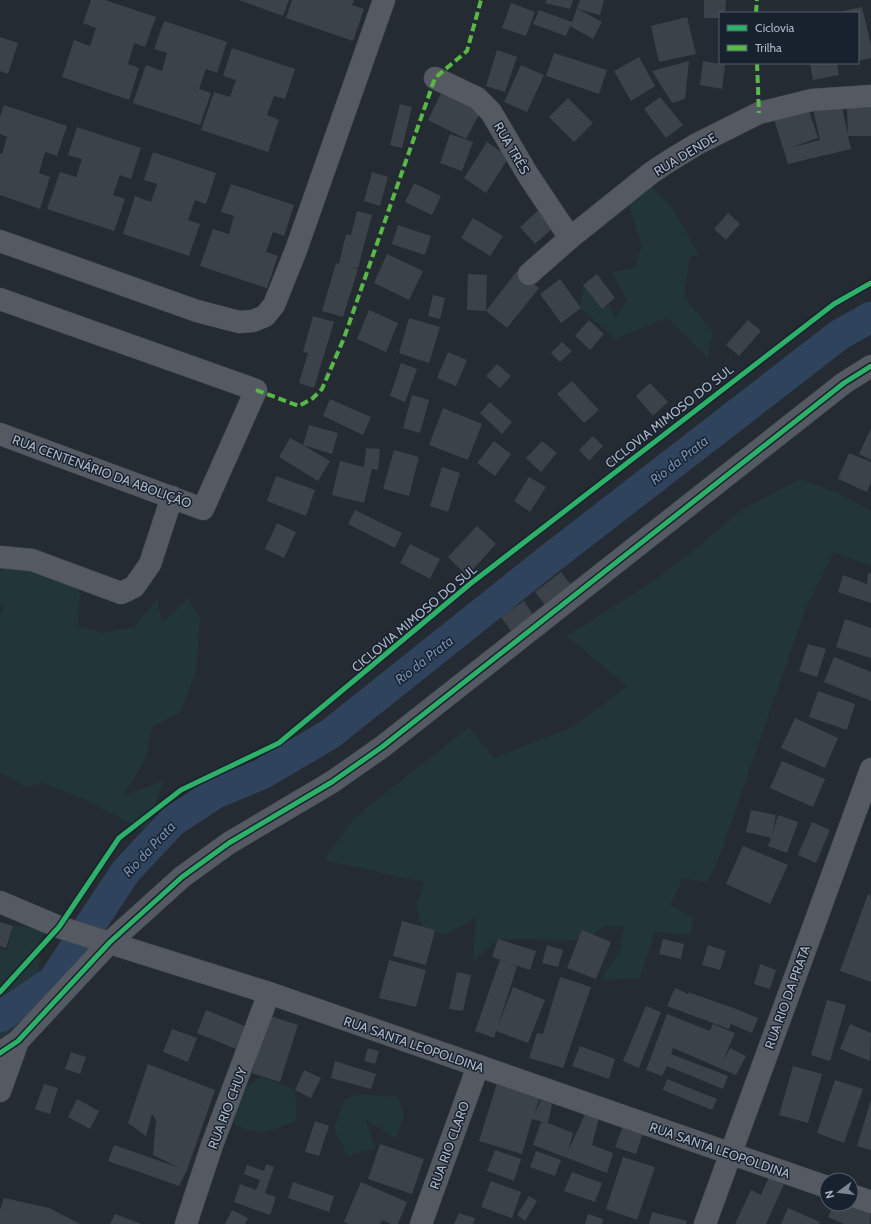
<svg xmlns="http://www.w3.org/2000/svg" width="871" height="1224" font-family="Cabin,sans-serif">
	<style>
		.green { fill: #223539 }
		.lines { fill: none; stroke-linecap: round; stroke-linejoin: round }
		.canal { stroke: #30435d; stroke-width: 31 }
		.building { fill: #3c4249 }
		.minor-casing { stroke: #42474e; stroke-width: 23 }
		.minor { stroke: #545962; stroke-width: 22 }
		.quiet { stroke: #58b947; stroke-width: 4; stroke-dasharray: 8 4; stroke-linecap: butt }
		.cycleway-casing { stroke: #18212e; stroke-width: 8 }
		.cycleway { stroke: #2db169; stroke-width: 5 }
		.labels { text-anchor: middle; stroke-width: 3; stroke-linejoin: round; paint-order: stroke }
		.street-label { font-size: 13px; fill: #acb6c6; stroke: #18212e }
		.water-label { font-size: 14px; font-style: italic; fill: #738db1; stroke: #18212e }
	</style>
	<rect width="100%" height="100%" fill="#252b33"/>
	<path class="green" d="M651,186L669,203L699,254L690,257L684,297L713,332L708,358L667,318L615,339L581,308L583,285L602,309L609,304L615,318L627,300L612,272L635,268L642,245L628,203Z
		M800,479L838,493L871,511V566L834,552L806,608L715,869L706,882L683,878L670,905L693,918L690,935L655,932L640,978L601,980L621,948L624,926H606L584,940L499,939L473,962L476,918L445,935L423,927L416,907L424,882L324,860L353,819L469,727L494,758L575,726L627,686L567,636L646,586L691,553L740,511Z
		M18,562L36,574L54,568L80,592L78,626L103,633L134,627L157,599L162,623L188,598L200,618L196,672L181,712L152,727L145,760L123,796L163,781L147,832L84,799L43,783L27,787L0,773V615L4,607L0,602V572Z
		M13,926L44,929L38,970L42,1002L23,1023L0,1041V948L7,951Z
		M262,1076L295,1090L297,1121L262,1133L236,1126L229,1101Z
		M359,1094L398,1097L404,1115L396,1138L366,1120L375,1148L348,1156L334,1129L345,1099Z"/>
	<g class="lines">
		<path class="canal" d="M0,1017L53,981L126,871L173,821L214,794L262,774L330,734L547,561L839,335L871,317"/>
	</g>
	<path class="building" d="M91,0H105L156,17L145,47L134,43L128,64L139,68L129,100L62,77L74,40L90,46L96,28L83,23Z
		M239,0H289L283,16Z
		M292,0H354L352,5L364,9L353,41L286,18Z
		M547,0H573L570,9L545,3Z
		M580,0H604L600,15L578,9L602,22L593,39L570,26L566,36L533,24L539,10L572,22Z
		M704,0H726L725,13H720V18H704Z
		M511,3L535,12L526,36L502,28Z
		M862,7L871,45V58L858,61V13L839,12Z
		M687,17L696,54L659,62L651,26Z
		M164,21L227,42L217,73L206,69L199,89L211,93L200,125L133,103L146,65L162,71L167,53L154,49Z
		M0,37L18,43L8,74L0,71Z
		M232,48L295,69L285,99L274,96L267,115L279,120L268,152L201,130L214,92L230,97L236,80L223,76Z
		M497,50L517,57L505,92L486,86Z
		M554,53L607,70L599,94L546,76Z
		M639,57L655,86L631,101L614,71Z
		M689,61L685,99L672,103L652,71Z
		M703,61L725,65L722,89L700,85Z
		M810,63H837L839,75L813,80Z
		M521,65L544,75L527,112L504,102Z
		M444,87L483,107L466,139L428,120Z
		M660,97L683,125L666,138L644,109Z
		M568,98L593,123L574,142L549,117Z
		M840,99L848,134L847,108L871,107V136H848L851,149L788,164L773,116L807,105L818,138L789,148L820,140L812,105Z
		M400,104L412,107L402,148L390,145Z
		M4,105L67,126L57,156L45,152L39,173L50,177L40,209L0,195V154H2L7,137L0,134V116Z
		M77,127L141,148L131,179L120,175L113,195L125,199L114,231L47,209L60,172L76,177L82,159L68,155Z
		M450,134L473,142L462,171L440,163Z
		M487,142L509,157L486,193L464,178Z
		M153,152L216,173L206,204L195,200L188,220L200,224L189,256L123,234L135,196L151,202L157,184L144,180Z
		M372,172L388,177L380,206L364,201Z
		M414,183L441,196L432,215L405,202Z
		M231,184L294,205L284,236L273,232L266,252L278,256L267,288L200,266L213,229L229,234L234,216L221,212Z
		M539,210L554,227L535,244L520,227Z
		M357,211L372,215L358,268L350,267L358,269L343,317L322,311L336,263L339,264L346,234L351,235Z
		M728,213L740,224L726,240L714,229Z
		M473,218L503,236L490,256L461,238Z
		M398,225L431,236L425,255L392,244Z
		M387,254L423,271L409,300L374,283Z
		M517,271L539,288L507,328L486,311L467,310L468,274L487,275L486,311Z
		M597,274L615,298L602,309L583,285Z
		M560,279L581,308L561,323L540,294Z
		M433,295L445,298L440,319L428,316Z
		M369,310L398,323L386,352L357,339Z
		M313,316L334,322L314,388L299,383L308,353L303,352Z
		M409,318L440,327L429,363L399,353Z
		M589,320L604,334L590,350L575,336Z
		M748,320L761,331L739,356L726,345Z
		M562,342L572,351L560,362L551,353Z
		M448,352L467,360L456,386L437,378Z
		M401,363L417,369L405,402L390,396Z
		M497,364L511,376L500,388L486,376Z
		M572,381L599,410L584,423L557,394Z
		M650,383L668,402L653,416L636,396Z
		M412,395L429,400L420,433L403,428Z
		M330,399L371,417L363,435L323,416Z
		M490,402L512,422L502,434L480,413Z
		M443,408L482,424L468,460L429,445Z
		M309,425L338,433L332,454L303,445L330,461L318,481L279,457L290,438L303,445Z
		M871,428V460L859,454Z
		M593,436L603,446L589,461L579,450Z
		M494,441L511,454L495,476L477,463Z
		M542,441L557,453L541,472L526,458Z
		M366,448L380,449L378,470L372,469L364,503L332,495L340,461L364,467Z
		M394,450L419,457L409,496L383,489Z
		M849,453L871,462V483L867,492L838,479Z
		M613,455L614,462L609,463L608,456Z
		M442,467L460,473L448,512L430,506Z
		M276,476L315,490L306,516L267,501Z
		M529,477L546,487L530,512L514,501Z
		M355,510L402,533L395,548L348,524Z
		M277,523L296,532L284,558L265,549Z
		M477,526L496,544L467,576L448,557Z
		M410,544L440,559L430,579L400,563Z
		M561,572L575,590L549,610L535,592Z
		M868,573L871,574V603L838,592L843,575L867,584Z
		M524,601L536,619L514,635L501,617Z
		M845,619L871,628V658L836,647Z
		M808,644L826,649L817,677L799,671Z
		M834,657L871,672V701L824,682Z
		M818,691L855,704L847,730L809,717Z
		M795,718L838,738L825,768L781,748Z
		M782,761L825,779L813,807L770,788Z
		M751,810L776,815L772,835L778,815L798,822L787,853L768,846L771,838L746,832Z
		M812,822L830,830L816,863L798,855Z
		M743,846L788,865L770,904L726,884Z
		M868,894L871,896V982L840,971Z
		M402,921L435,930L426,965L393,956Z
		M0,922L13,926L6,948L0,946Z
		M582,930L611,942L596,979L567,968Z
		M498,939L536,951L530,970L492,957Z
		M663,939L684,944L681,959L659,954Z
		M547,945L563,950L558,967L542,963Z
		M708,945L726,951L720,970L702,965Z
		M389,960L426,970L416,1007L379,998Z
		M500,960L517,966L498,1026L513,987L545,1000L528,1043L496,1031L494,1038L475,1031Z
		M760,964L776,970L770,989L754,984Z
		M457,972L471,975L463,1011L449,1009Z
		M560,977L591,987L563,1068L529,1058L537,1033L543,1034Z
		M675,988L688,994V992L736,1009L734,1015L736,1009L758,1018L752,1033L731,1024L729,1029L667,1006Z
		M827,1000L846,1005L830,1061L811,1055Z
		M646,1006L661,1012L639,1068L623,1061Z
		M206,1010L245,1026L236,1049L197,1033Z
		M667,1014L710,1031L713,1024L735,1033L722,1063L730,1048L746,1056L736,1075L673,1048L671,1054L728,1076L723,1089L667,1066L662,1076L646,1070Z
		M270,1016L298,1025L280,1082L252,1073Z
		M850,1024L871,1033L870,1061L840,1049Z
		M172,1029L197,1038L188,1062L163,1052Z
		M580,1046L615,1059L609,1079L572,1066Z
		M368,1048L379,1051L375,1064L364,1061Z
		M71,1052L86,1057L80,1074L65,1069Z
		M335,1061L376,1074L371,1089L331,1078Z
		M148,1064L215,1090L187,1170L179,1186L108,1161L114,1145L180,1168L153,1155L156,1120L152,1114L146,1136L128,1123Z
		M793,1066L822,1074L808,1123L779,1115Z
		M304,1070L321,1078L311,1098L295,1090Z
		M667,1079L717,1099L712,1110L663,1090Z
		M835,1080L863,1089L844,1143L817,1133Z
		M497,1083L540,1097L534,1115L541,1100L552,1104L548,1123L573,1133L568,1151L586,1112L599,1118L592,1145L613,1153L607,1173L533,1145L541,1122L547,1123L532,1119L522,1154L479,1141Z
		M44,1084L58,1088L50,1114L35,1109Z
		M77,1099L99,1111L90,1129L68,1117Z
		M871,1100V1150L857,1146Z
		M315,1121L329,1126L319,1156L305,1152Z
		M623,1126L643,1133L636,1154L615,1147Z
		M380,1144L424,1159L412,1194L368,1179Z
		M495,1150L521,1159L514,1181L487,1171Z
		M536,1151L561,1160L555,1176L530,1167Z
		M623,1157L655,1167L637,1220L606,1209Z
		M266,1164L274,1167L265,1193L276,1197L270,1215L234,1202L240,1184L256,1190L260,1180L244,1174L247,1165L264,1171Z
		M572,1172L602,1183L595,1202L564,1191Z
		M769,1177L784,1184L766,1224H735L751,1190L761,1195Z
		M491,1181L521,1192L512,1218L481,1207Z
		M293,1182L334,1196L329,1212L288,1198Z
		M361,1182L407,1202L398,1224H391L382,1220L380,1224H348L344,1222Z
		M529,1196L537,1201L525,1221L517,1215Z
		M4,1198L49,1208L80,1224H0V1210Z
		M834,1204H851L871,1210L870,1224H844L828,1217Z
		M788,1208L820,1222L819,1224H781Z
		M232,1210L248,1218L245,1224H225Z
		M652,1212L687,1221L686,1224H649Z
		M459,1213L475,1218L473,1224H454Z
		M115,1214L141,1224H110Z
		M588,1214L603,1219L602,1224H585Z"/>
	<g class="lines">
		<g class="minor-casing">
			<path id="minor" d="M435,78L477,98L491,112L528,175L570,238
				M0,241L197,311L239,322L253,321L265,316L274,305L296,250L384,0
				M529,274L570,238L651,173L669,161L697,144L759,113L812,100L871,96
				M0,299L256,390L203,509L0,434
				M0,557L32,560L121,593L134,587L150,564L172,497
				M0,902L59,927L269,993L827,1187
				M0,1053L18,1041L110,942L182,877L229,843L332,782L382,747L844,383L871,366
				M0,1091L18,1041
				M851,1195L871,1202
				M186,1224L212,1145L269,993
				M421,1224L478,1066
				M705,1224L871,769"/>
		</g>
		<use href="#minor" class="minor"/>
		<path class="quiet" d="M756,13L757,0
			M757,63L759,113
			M256,390L299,406L313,398L322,389L344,338L435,78L467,51L481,0"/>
		<g class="cycleway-casing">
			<path id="cycleway" d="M0,992L59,927L119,838L181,790L279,743L470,584L834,304L871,283
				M0,1053L18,1041L110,942L182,877L229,843L332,782L382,747L844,383L871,366"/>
		</g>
		<use href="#cycleway" class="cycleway"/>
	</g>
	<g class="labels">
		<g class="street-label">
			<text transform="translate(512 148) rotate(60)" y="5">RUA TRÊS</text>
			<text transform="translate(685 154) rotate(-31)" y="5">RUA DENDE</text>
			<text transform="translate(669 416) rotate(-38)" y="5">CICLOVIA MIMOSO DO SUL</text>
			<text transform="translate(102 471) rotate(20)" y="5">RUA CENTENÁRIO DA ABOLIÇÃO</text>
			<text transform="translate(414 618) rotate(-40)" y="5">CICLOVIA MIMOSO DO SUL</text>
			<text transform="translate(787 997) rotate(-70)" y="5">RUA RIO DA PRATA</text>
			<text transform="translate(414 1044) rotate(19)" y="5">RUA SANTA LEOPOLDINA</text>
			<text transform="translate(227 1108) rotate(-69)" y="5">RUA RIO CHUY</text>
			<text transform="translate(449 1145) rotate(-70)" y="5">RUA RIO CLARO</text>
			<text transform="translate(720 1150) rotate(19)" y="5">RUA SANTA LEOPOLDINA</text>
		</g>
		<g class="water-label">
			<text transform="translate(679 460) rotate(-38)" y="5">Rio da Prata</text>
			<text transform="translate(424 660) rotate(-38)" y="5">Rio da Prata</text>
			<text transform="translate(149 849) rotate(-47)" y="5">Rio da Prata</text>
		</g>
	</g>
	<rect x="719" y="12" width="140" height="52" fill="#18212e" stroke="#535d6b"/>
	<rect x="727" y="25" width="20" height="6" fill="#2db169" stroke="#535d6b"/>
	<text x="755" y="32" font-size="12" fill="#acb6c6">Ciclovia</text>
	<rect x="727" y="45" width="20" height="6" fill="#58b947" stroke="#535d6b"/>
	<text x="755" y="52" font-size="12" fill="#acb6c6">Trilha</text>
	<g transform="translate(839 1192) rotate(255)"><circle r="19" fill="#18212e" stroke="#535d6b"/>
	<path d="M0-3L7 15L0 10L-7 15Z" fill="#7d8593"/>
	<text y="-6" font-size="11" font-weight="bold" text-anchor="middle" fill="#acb6c6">N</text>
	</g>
</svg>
